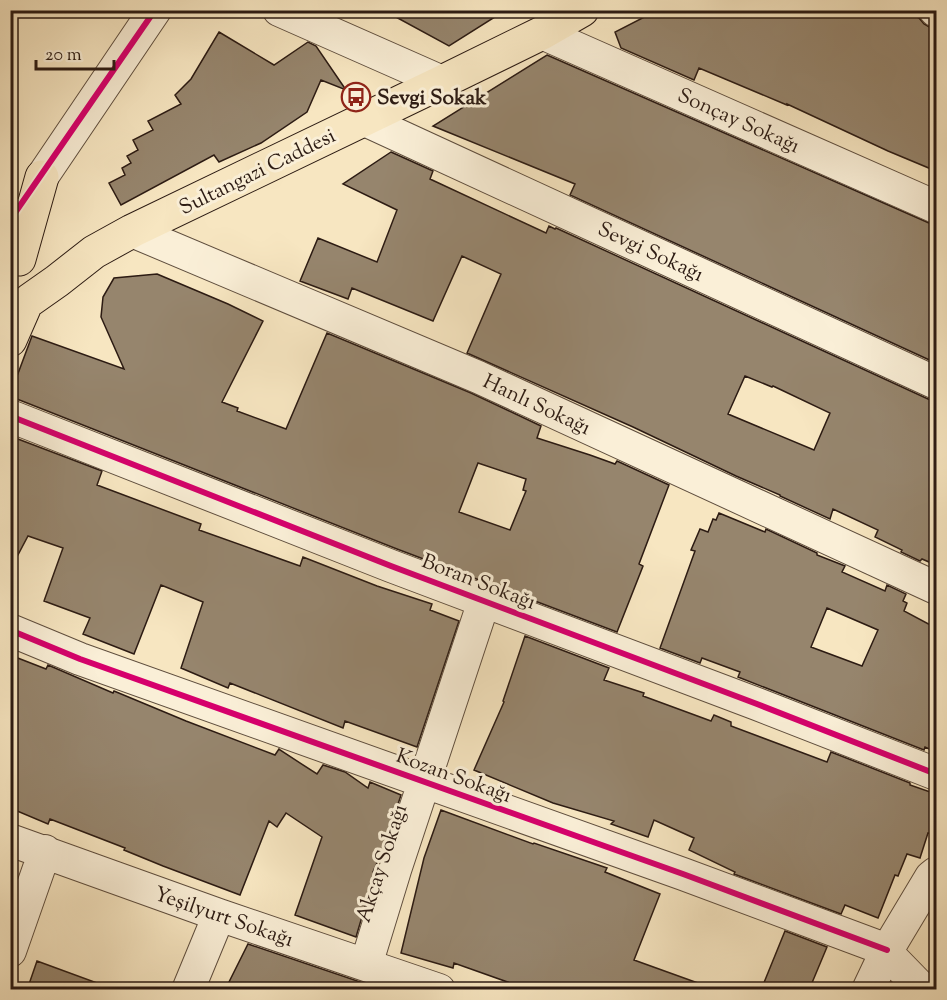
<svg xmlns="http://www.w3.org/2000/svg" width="947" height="1000" font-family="'Sorts Mill Goudy',serif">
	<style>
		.building { fill: #96856d; stroke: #2c1b13; stroke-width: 1.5; fill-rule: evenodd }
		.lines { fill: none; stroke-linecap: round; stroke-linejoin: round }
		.minor-casing { stroke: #5f4e3e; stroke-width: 34 }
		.major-casing { stroke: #2c1b13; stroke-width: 35 }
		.minor { stroke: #faefd7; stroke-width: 32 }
		.major { stroke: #f7e6c1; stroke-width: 33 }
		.cycleway-casing { stroke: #faefd7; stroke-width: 10 }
		.cycleway { stroke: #d6006c; stroke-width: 6 }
		.labels { text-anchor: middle; stroke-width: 6; stroke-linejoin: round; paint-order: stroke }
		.poi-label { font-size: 21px; font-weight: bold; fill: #2c1b13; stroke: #faefd7; text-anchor: start }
		.street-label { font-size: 21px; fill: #2c1b13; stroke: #faefd7 }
	</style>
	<rect width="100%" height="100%" fill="#f7e6c1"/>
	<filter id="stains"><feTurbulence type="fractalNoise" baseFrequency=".00333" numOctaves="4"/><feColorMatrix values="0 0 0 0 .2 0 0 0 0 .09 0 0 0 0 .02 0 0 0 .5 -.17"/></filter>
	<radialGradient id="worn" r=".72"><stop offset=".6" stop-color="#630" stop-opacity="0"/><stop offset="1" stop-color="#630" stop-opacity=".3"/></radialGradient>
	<path class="building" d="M383,10H506L449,46Z
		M658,10H904L919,18L924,24L931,28H936V171L888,151L787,104V105L699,68L694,80L621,48L615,32Z
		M219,32L274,65L308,42L316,46L346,90L321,80L307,112L261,143L219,162L214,155L121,205L109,183L125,175L122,168L131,163L127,156L138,150L133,140L153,130L148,121L181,104L175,95L191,79Z
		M547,55L929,223L936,226V363L570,195L575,184L433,126Z
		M391,152L433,171L430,179L546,233L549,226L555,229L556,228L928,399L936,401V565L922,559L920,561L901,552L902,550L875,537L878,530L833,509L830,519L780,496V495L736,476L633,427L467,353L501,274L462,256L433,321L352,288L348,299L300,281L318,238L377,262L397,210L343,184ZM745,376L772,387L773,386L830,413L814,450L728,414Z
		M157,274L228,304L263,321L222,402L238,408L237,411L286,429L327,333L471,393L541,426L537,438L590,455L615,464L617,461L669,485L639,564L643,566L617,632L397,549L17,399L10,398V395L32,336L124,369L101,317L103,297L114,278ZM478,463L526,479L523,490L526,491L510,530L459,512Z
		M10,436L102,471L97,485L201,524L199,530L300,566L303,557L377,586L432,604L430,610L459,621L417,747L345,721L343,728L230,683L228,688L181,668L203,602L161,585L134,654L83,634L90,618L44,601L63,548L28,536L10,570Z
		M719,513L765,532L766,529L817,553V555L845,566L842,572L885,591L887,585L906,594L903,601L907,603L904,611L936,628V752L925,747L924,750L738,677L740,672L702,658L700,663L660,648L695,551L691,550L700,529L708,532L713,519L716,520ZM827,608L878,630L862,666L811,647Z
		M525,636L609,668L604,680L644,693L643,696L711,721L714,715L731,722V726L827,762L831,752L910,783V785L936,794V822L932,834L928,833L920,858L907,854L898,876L895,875L878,918L845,905L841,914L734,874L735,872L689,850L694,838L654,820L648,837L611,824L614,821L553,803L474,770L504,702L503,701Z
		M10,655L46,669L48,665L113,693L114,691L186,721L275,755L279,749L280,750L317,774L323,765L345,772L368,788L370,782L401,795L384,847L373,872L375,873L356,937L295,915L322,837L286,813L277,827L269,821L240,895L163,866L124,850L125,848L50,819L48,824L10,808Z
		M441,810L533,844L534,843L607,868L605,872L660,894L634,960L709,987L708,990H530L454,963L453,968L401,953L424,858Z
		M785,931L827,947L809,990H761Z
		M248,944L375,987V990H225Z
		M37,961L108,987V990H27Z"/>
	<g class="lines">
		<g class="minor-casing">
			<path id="minor" d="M279,10L442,82
				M935,10L936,11
				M542,33L936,207
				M365,120L936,383
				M42,177L155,10
				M132,231L478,377L936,588
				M10,416L391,566L757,704L936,774
				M10,630L80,659L683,874L887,950
				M10,840L219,915L439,990
				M10,951L45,851
				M886,952L923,990
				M366,965L395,870L484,601
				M188,990L219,915
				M868,990L886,952L931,877L936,873"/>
		</g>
		<g class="major-casing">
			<path id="major" d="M19,259L42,177
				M30,300L57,281L94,252L132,231L442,82L542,33L582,10
				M10,340L24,308"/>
		</g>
		<use href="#minor" class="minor"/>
		<use href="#major" class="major"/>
		<g class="cycleway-casing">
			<path id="cycleway" d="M10,220L155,10
				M10,416L391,566L757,704L936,774
				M10,630L80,659L683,874L887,950"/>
		</g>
		<use href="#cycleway" class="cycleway"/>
	</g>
	<defs>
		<g id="bus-ring" transform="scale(1.5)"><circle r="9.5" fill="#faefd7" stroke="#8f2418" stroke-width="1.5"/><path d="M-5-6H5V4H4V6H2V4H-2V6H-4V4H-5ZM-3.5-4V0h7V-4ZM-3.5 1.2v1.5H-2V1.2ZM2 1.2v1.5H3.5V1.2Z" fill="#8f2418"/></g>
	</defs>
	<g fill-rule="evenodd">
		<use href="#bus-ring" x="356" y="97"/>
	</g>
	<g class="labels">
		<g class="poi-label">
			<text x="377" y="104">Sevgi Sokak</text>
		</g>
		<g class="street-label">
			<text transform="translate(739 120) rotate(24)" y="7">Sonçay Sokağı</text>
			<text transform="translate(257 171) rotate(-26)" y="7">Sultangazi Caddesi</text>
			<text transform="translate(651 251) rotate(25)" y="7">Sevgi Sokağı</text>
			<text transform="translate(537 404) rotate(25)" y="7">Hanlı Sokağı</text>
			<text transform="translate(479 581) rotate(21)" y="7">Boran Sokağı</text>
			<text transform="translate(454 775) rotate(20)" y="7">Kozan Sokağı</text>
			<text transform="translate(381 863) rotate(-72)" y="7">Akçay Sokağı</text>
			<text transform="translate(224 916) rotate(19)" y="7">Yeşilyurt Sokağı</text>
		</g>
	</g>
	<rect width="947" height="1000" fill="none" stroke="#f7e6c1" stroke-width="36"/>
	<rect x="12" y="12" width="923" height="976" fill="none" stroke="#2c1b13" stroke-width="3"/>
	<rect x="18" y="18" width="911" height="964" fill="none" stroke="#2c1b13" stroke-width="1.5"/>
	<path d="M36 60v9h78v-9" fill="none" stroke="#2c1b13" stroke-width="3"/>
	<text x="45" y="60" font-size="18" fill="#2c1b13" stroke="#faefd7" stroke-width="4.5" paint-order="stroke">20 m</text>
	<rect width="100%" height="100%" filter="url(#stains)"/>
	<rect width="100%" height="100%" fill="url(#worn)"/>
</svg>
